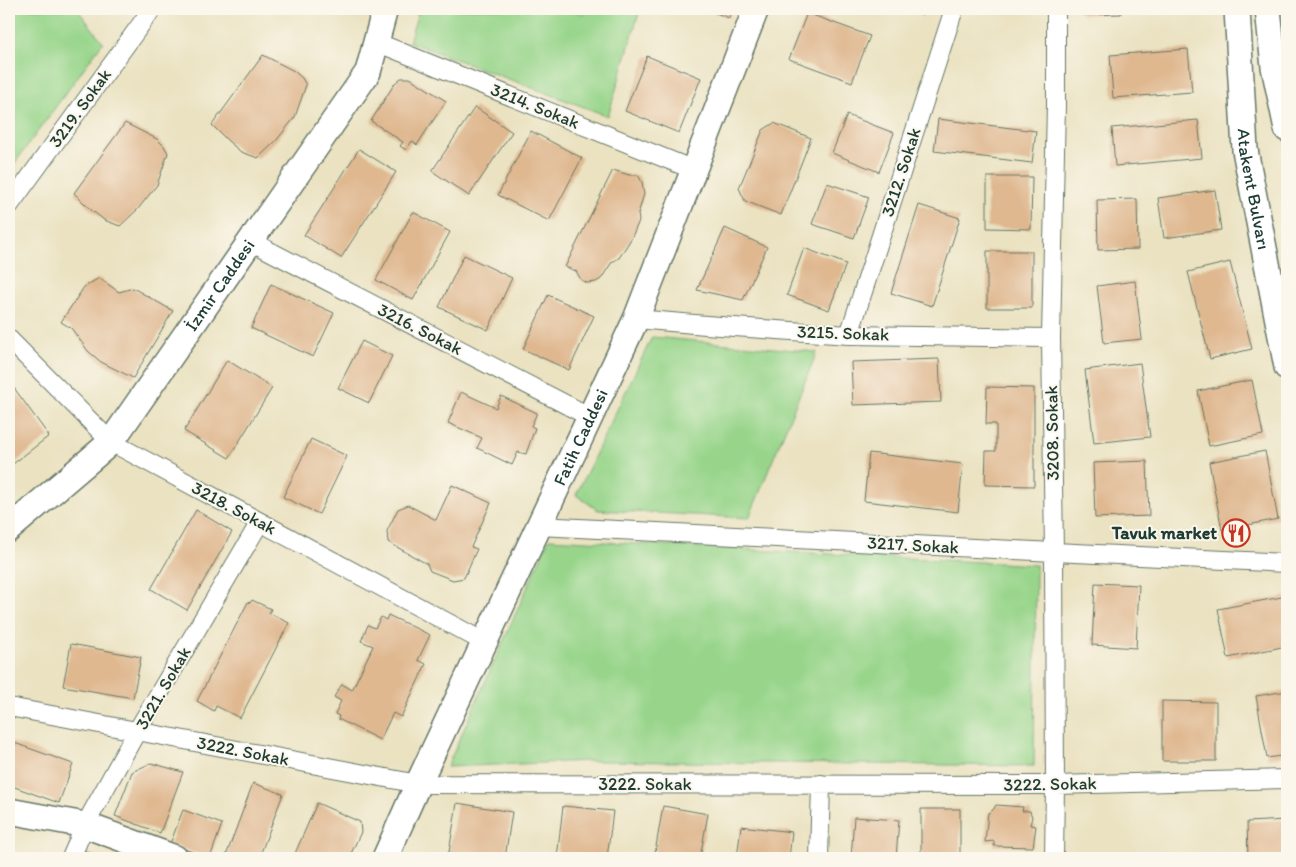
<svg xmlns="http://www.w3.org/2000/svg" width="1296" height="867" font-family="Itim,sans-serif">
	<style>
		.green { fill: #98d58b; stroke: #5c8960 }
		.building { fill: #dfb890 }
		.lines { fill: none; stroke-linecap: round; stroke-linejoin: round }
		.street-casing { stroke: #667765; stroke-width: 20 }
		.secondary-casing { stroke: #667765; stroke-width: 28 }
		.street { stroke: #fff; stroke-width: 18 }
		.secondary { stroke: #fff; stroke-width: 25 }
		.labels { text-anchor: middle; stroke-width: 4; stroke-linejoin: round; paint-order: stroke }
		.street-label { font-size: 18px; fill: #1f3d34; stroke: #fbf7ec }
		.poi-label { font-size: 18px; font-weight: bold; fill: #1f3d34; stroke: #fbf7ec; text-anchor: end }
	</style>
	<rect width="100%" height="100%" fill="#fbf7ec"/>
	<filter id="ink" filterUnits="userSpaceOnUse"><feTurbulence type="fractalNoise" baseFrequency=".02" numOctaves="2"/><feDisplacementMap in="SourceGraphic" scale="10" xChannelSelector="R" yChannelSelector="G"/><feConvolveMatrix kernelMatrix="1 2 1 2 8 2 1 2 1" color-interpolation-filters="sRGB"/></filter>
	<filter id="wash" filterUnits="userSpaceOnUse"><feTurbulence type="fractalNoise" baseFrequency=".0096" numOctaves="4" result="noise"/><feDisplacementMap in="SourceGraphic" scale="20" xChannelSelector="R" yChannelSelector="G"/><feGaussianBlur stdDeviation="1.12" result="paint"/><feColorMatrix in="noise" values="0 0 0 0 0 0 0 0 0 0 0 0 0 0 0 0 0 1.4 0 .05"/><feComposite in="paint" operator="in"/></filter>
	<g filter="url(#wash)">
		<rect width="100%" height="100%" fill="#eae2c1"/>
		<path class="green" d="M9,9H77L103,42L9,171Z
			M419,9H571L585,15L588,9H631L639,13L608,116L409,42Z
			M652,337L817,352L749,518L598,510L576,495Z
			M549,539L1036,565L1034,766L590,761L447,767Z"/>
		<g id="blocks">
			<path class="building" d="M706,9H732L729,18Z
				M906,9H925L922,15Z
				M1082,9H1121V14L1082,15Z
				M807,13L870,36L852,82L789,59Z
				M1188,49L1192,92L1113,98L1110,55Z
				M263,55L294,71L302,78L306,85L295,117L276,141L258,158L241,152L228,141L212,125Z
				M647,56L701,78L679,133L625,111Z
				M401,78H410L446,101L417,145L412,141L406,150L400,146L403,142L371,121L395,83Z
				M475,107L512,132L469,196L432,171Z
				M847,115L894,133L879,172L832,153Z
				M938,119L1036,131L1032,163L934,151Z
				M1198,120L1202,158L1115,166L1112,128Z
				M125,123L157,139L164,146L168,153L157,185L138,209L120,226L104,220L90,209L74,193Z
				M774,123L811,138L781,215L745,201L739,188L763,130Z
				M531,131L582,158L549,221L498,195Z
				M359,149L396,172L341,258L304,235Z
				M613,170L629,175H638L642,182L644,194L638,214L639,221L631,239L619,258L612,262L601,279L596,282L587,283L581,280L576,271L565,267Z
				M987,177H1032L1031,229L987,228Z
				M827,183L869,197L854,238L812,224Z
				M1215,190L1221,230L1164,238L1158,198Z
				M1137,199L1138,249L1098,250L1097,200Z
				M919,205L960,218L932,306L891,293Z
				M413,212L450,232L413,300L376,280Z
				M725,228L767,247L743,300L697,290Z
				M804,248L846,264L829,310L787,295Z
				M987,251H1032V308H987Z
				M464,255L512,278L488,330L439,307Z
				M1230,262L1252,349L1210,359L1188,272Z
				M99,278L119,292L133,288L173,311L133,378L101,362L88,351L71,328L61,322L84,287Z
				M1135,281L1142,339L1104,343L1097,286Z
				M271,284L334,313L313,357L251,328Z
				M548,295L594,316L569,370L523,349Z
				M362,341L392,356L369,403L338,388Z
				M939,359L941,402L853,405L851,362Z
				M227,360L272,388L229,458L184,431Z
				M1140,363L1150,437L1094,443L1085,370Z
				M1252,380L1263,435L1209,446L1198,391Z
				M9,381L49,436L9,467Z
				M987,387L1034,388V486L985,485L986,451H996V424H986Z
				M461,392L496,408L501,396L537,413L531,426L535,428L526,454L518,452L512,465L477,448L482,438L448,423Z
				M311,439L347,456L319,514L283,497Z
				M1265,451L1278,519L1222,530L1209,462Z
				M869,453L963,464L958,512L864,501Z
				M1147,461L1149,516L1095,518L1093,463Z
				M452,485L491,503L471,547L477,549L464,578L453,580L430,571L427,564L388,542L387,531L398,509L408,505L436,520Z
				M196,510L232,532L187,610L151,589Z
				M1095,583L1139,585L1136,648L1092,645Z
				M1287,596V646L1228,658L1218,609Z
				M252,600L271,609L269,613L289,623L240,718L216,706L214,711L197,701L248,602L250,603Z
				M388,615L430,635L418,660L426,664L401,717L393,713L380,740L338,719L339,716L335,714L341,701L334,697L342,684L352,690L373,646L361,641L368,625L375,628L381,617L386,620Z
				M71,644L141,657L133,698L63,686Z
				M1287,691V755L1267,758L1256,696Z
				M1162,701L1216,702V761H1162Z
				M9,741L73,764L59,803L9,785Z
				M151,763L183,772L160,833L115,816L132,772Z
				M253,783L283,794L259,858H233L226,856Z
				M317,803L360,822L361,832L349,858H293Z
				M457,803L512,812L505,858H448Z
				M996,805L1023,807L1022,811H1030L1032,817L1030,825L1036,826L1033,847L994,846V841L985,842L988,813L993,810Z
				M563,806L613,811L607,858H557Z
				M663,806L708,814L700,858H654Z
				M921,809H960V856H921Z
				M183,810L222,824L210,858L170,844Z
				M854,817L899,820L896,858H851Z
				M1287,820V858H1248L1247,822Z
				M741,826L792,832L789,858H737Z
				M83,850L101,858H79Z"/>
		</g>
	</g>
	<g filter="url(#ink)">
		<use href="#blocks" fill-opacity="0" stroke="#667765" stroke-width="1"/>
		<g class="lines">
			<g class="street-casing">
				<path id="street" d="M376,42L694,170
					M9,206L152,9
					M250,241L590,417
					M636,319L706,325L849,335L1051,338
					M849,335L954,9
					M9,339L111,442L484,642
					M539,526L1054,552L1287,563
					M9,707L418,784L1055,785L1287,779
					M71,858L85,825L137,731L260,522
					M819,858L821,784
					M1054,858L1055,785L1054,552L1051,338L1056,105V9"/>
			</g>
			<g class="secondary-casing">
				<g id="secondary">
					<path id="s1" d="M1237,9L1245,150L1287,367"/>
					<path d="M1268,9L1274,67L1287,129"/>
					<path id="s2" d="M9,529L111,442L368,72L385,9"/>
					<path d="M9,811L85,825L175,858"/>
					<path id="s3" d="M385,858L418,784L636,319L756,9"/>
				</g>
			</g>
			<use href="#street" class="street"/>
			<use href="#secondary" class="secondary"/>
		</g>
	</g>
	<defs>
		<g id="restaurant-ring" transform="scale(1.4375)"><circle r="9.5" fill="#fbf7ec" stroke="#c8321e" stroke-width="1.5"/><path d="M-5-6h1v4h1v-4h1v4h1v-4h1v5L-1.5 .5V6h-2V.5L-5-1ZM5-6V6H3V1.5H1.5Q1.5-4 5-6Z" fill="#c8321e"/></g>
	</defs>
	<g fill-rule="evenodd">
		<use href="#restaurant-ring" x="1236" y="533"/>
	</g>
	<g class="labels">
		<g class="street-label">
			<text transform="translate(535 106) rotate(22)" y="6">3214. Sokak</text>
			<text transform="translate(80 108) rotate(-54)" y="6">3219. Sokak</text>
			<text transform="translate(901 172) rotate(-72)" y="6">3212. Sokak</text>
			<text dy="6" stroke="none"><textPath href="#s1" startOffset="181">Atakent Bulvarı</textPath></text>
			<text dy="6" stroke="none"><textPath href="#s2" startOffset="325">İzmir Caddesi</textPath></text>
			<text transform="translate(420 329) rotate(27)" y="6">3216. Sokak</text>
			<text transform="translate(843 333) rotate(2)" y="6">3215. Sokak</text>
			<text transform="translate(1052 433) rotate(-91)" y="6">3208. Sokak</text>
			<text dy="6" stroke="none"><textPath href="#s3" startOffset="464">Fatih Caddesi</textPath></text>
			<text transform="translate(234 508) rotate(28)" y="6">3218. Sokak</text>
			<text transform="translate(913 545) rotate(3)" y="6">3217. Sokak</text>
			<text transform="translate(163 688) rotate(-60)" y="6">3221. Sokak</text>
			<text transform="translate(243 751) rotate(11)" y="6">3222. Sokak</text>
			<text x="645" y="790">3222. Sokak</text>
			<text transform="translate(1050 784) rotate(-1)" y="6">3222. Sokak</text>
		</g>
		<g class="poi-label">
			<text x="1217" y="539">Tavuk market</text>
		</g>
	</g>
	<rect width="1296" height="867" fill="none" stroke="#fbf7ec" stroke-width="30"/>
</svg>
